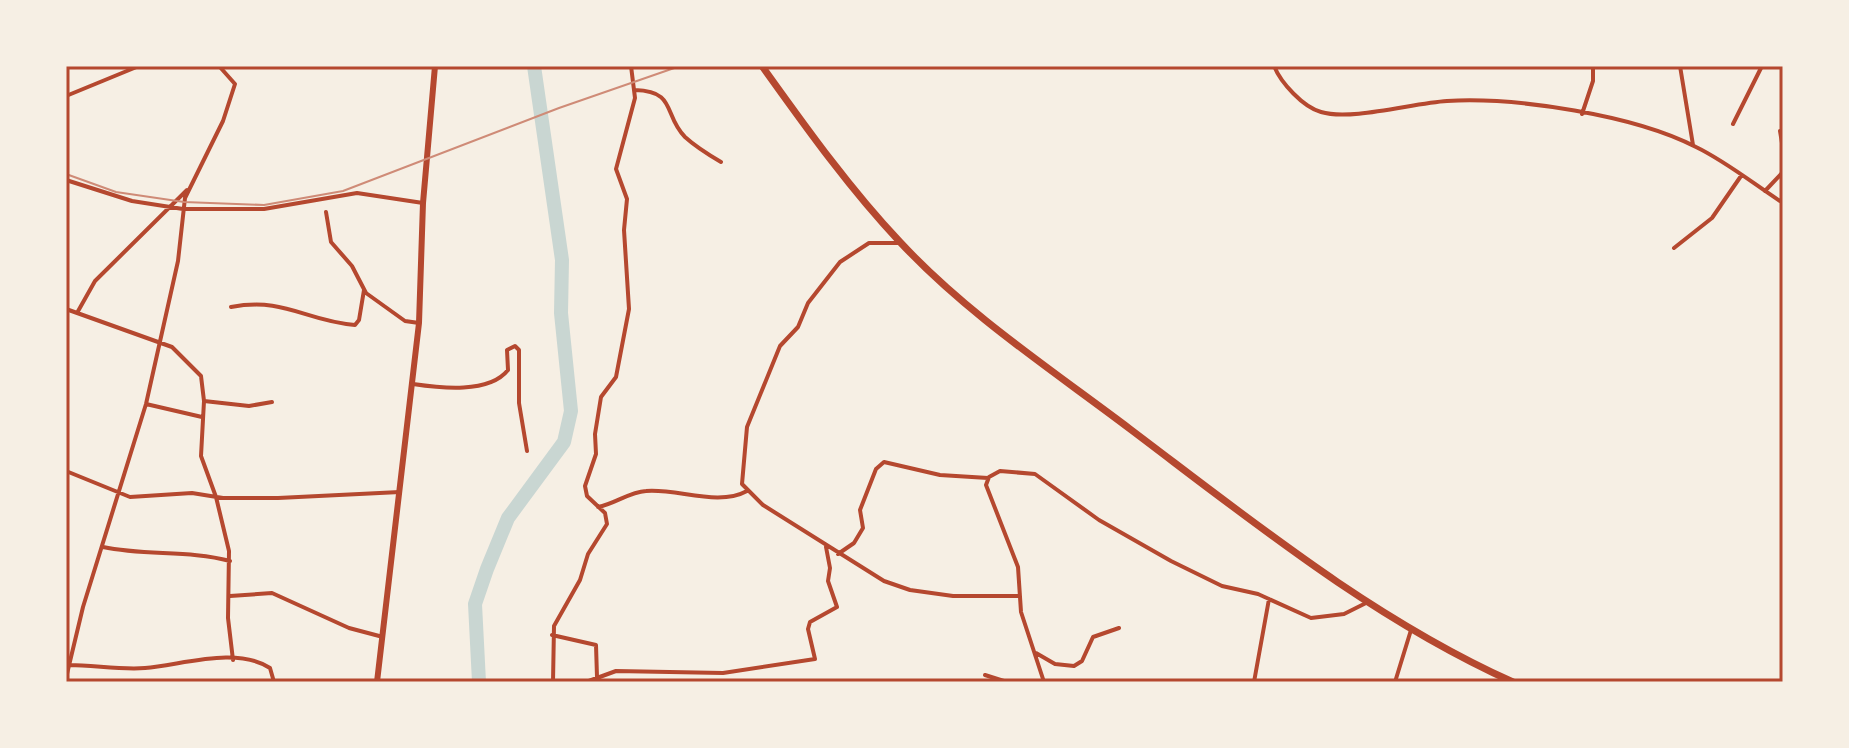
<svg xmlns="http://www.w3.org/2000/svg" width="1849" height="748" font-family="'Sofia Sans Condensed',sans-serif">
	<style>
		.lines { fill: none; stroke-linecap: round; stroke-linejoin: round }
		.river { stroke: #c9d6d2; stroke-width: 14 }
		.minor { stroke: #b5482f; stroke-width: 4 }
		.secondary { stroke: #b5482f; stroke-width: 6 }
		.trunk { stroke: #b5482f; stroke-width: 7 }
		.rail { stroke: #cf8b77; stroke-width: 2 }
		.neatline { fill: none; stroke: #b5482f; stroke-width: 3 }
	</style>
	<rect width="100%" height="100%" fill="#f6efe4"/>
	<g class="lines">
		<path class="river" d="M479,682L475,604L487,569L508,518L564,442L571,411L561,313L562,260L534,66"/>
		<path class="minor" d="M1274,66C1281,83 1303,107 1321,112C1351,121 1413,103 1447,101C1517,97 1634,115 1696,147C1727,162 1755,185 1783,203
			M1680,66L1693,145
			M635,90C677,91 663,115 685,137C696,147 709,155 721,162
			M66,96L139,66
			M1582,114L1593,81V66
			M1733,124L1762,66
			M1780,131L1783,149
			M66,180L132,201L183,209H264L357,193L423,203
			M1765,191L1783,172
			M326,212L331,242L352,266L366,293L405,321L419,323
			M900,243H869L840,262L808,303L798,327L780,346L747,427L742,484L763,505L884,581L910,590L953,596H1019
			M1674,248L1712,218L1741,176
			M231,307C285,297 305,321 355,325L359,320L364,290
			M66,309L172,347L201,376L204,401L201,456L216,497L229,551L228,618L233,660
			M77,313L95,281L187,190
			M413,384C440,388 489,394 508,370L507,350L515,346L519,350V403L527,451
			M204,401L249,406L272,402
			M146,404L202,417
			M66,471L130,497L192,493L223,498H278L400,492
			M598,507C615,504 629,492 646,491C677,488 718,507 747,491
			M103,547C145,556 189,550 230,561
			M838,554L854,543L863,528L860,510L876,469L884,462L940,475L988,478
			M230,596L272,593L349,628L383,637
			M552,635L596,645L597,677
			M1036,653L1055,664L1074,666L1082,661L1093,637L1119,628
			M69,665C94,665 120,670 145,668C182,665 236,646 270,668L274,682
			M985,675L1007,682
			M66,678L83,607L146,404L178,261L185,198L223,121L235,84L219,66
			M553,682L554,626L580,580L588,554L607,524L605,513L587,496L585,486L596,454L595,434L601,397L616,377L629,309L624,230L627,199L616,169L635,98L631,66
			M586,682L616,671L723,673L815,659L808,629L810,622L837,607L828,581L830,568L826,547
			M1044,682L1021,612L1018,567L986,485L989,477L1000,471L1035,474L1099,520L1171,561L1222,586L1258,594L1311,618L1344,614L1368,602
			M1254,682L1269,599
			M1395,682L1411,630"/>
		<path class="secondary" d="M377,682L419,323L423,203L435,66"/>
		<path class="trunk" d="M762,66C805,126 849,188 900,242C967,314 1052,370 1130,429C1252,521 1373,619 1513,682"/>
		<path class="rail" d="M66,174L116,192L184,202L264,205L343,191L559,108L680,66"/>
	</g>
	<rect width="1849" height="748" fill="none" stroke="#f6efe4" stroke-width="136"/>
	<rect x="68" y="68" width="1713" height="612" class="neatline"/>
</svg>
